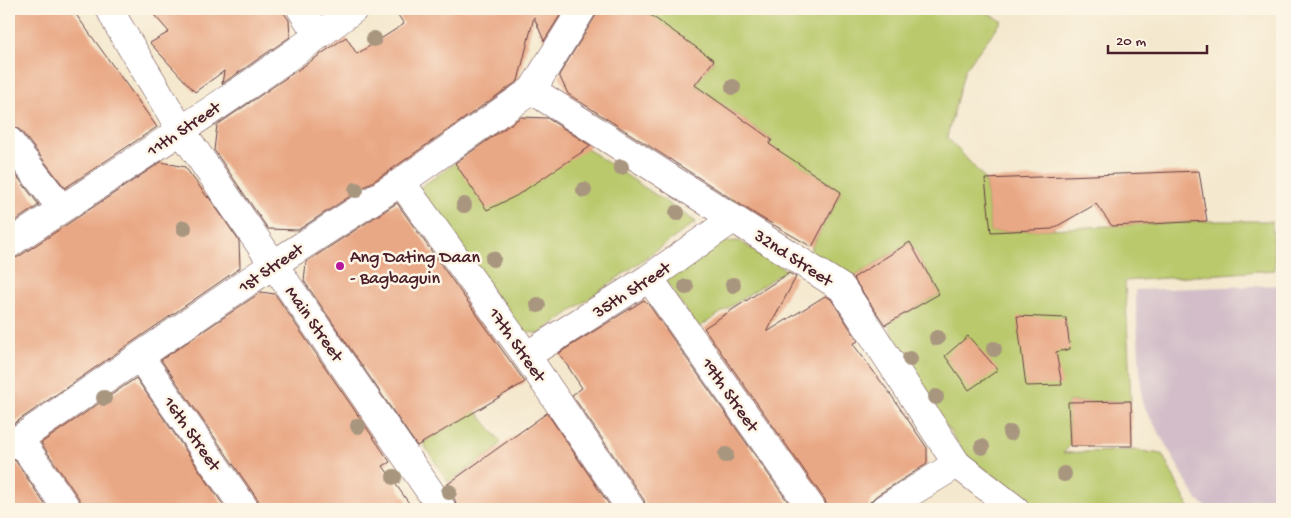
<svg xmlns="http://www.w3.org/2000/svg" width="1291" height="518" font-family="'Gochi Hand',sans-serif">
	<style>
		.industrial { fill: #d2bdc8 }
		.green { fill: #b9c96c; stroke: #82744c }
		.building { fill: #e9a885 }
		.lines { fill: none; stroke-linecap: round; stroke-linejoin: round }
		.minor-casing { stroke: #643d43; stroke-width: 29 }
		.minor { stroke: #fff; stroke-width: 28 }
		.tree { fill: #a9967f }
		.poi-dot { fill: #b5179e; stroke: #fcf5e5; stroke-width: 2 }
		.labels { text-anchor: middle; stroke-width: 5; stroke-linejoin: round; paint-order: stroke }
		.street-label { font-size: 18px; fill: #4a1f2b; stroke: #fcf5e5 }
		.poi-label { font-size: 18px; fill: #4a1f2b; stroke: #fcf5e5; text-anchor: start }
	</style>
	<rect width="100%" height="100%" fill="#fcf5e5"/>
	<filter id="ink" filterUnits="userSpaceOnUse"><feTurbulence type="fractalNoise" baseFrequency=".02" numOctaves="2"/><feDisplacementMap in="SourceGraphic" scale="10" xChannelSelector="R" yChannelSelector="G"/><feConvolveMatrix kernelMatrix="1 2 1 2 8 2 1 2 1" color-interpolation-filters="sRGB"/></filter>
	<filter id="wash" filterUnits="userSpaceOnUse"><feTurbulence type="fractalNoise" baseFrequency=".0096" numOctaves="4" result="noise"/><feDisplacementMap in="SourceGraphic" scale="20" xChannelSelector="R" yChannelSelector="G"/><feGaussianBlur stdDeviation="1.12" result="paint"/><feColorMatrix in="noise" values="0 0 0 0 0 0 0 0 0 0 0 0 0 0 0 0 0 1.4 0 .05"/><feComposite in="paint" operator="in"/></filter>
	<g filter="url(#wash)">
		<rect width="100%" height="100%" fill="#f4e8ce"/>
		<path class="industrial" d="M1282,285V509H1210L1197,500L1142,403L1135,290Z"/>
		<path class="green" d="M638,9H981L1002,21L965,69L947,137L985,179L991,232L1207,221H1272L1275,270L1125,281L1131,401L1068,402L1070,446L1063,453L1133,450L1162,454L1190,509H1040L966,456L901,356L888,323L939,294L910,242L855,276L846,277L810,256L812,247L841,192L800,165L766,221L727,201L772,140L695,85L714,60L624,32Z
			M523,117L541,118L696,222L539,334L519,330L419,188Z
			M739,241L786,270L698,328L665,280L719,242Z
			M474,408L501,442L494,451L448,482L423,443Z"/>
		<g id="blocks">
			<path class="building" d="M9,9H72L157,127L65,188L21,131L15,127L9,126Z
				M149,9H281L289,20L290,37L222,84L224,71L195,92L150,43L169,32Z
				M394,9H564L544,41L534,17L518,81L392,169L298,230L268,229L214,150L217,125L346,37L357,54L404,24Z
				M598,9H642L714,60L695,85L772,140L769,144L841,192L812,247L760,217L568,94L559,75L595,17Z
				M521,117L547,118L591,146L516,196L487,210L455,163Z
				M161,162L185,167L208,198V196L239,241L240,268L9,427V259L18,257Z
				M9,166L39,205L9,225Z
				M1199,171L1207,221L1112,226L1096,204L1052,229L991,232L985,179Z
				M397,203L525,382L417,446L304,281L306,262Z
				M910,242L939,294L885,325L853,278Z
				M789,273L796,277L767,332L825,296L831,299L858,341L853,344L891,395L927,448V464L876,496L870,502L868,509H827L825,500L704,328Z
				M261,292L275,294L390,462L383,466L413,509H260L258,500L161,360Z
				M644,300L649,305L793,509H646L644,500L572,395L582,388L559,353Z
				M1017,316L1066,318L1070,349L1056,352L1062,385L1026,386Z
				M968,336L998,370L969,390L945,356Z
				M136,378L226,509H82L80,500L41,443Z
				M1131,401L1132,446H1070L1068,402Z
				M547,413L612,509H457L455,500L445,486Z
				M15,460L48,509H9V461Z"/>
		</g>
	</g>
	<g filter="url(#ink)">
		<use href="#blocks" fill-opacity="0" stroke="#643d43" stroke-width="1"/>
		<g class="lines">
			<g class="minor-casing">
				<path id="minor" d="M110,9L118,25L181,130L442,509
					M301,9L318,36
					M532,90L842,288L957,464L1015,509
					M9,141L62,209
					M401,182L523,351L631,509
					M9,244C124,167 243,93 354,9
					M649,278L812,509
					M526,356L649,278L733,219
					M140,357L245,509
					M20,440L67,509
					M9,446L274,264L401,182L532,90L582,9
					M884,509L957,464"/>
			</g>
			<use href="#minor" class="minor"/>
		</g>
		<g class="tree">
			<circle cx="374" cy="39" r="8"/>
			<circle cx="733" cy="87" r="8"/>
			<circle cx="621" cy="167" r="8"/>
			<circle cx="356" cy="190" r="8"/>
			<circle cx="584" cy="190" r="8"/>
			<circle cx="464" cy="205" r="8"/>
			<circle cx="677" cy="213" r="8"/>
			<circle cx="184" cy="228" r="8"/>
			<circle cx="493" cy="259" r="8"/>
			<circle cx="733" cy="285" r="8"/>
			<circle cx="686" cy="287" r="8"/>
			<circle cx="538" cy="305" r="8"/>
			<circle cx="937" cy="338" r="8"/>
			<circle cx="994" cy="349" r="8"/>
			<circle cx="910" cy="359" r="8"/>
			<circle cx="936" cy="397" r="8"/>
			<circle cx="104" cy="398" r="8"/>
			<circle cx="358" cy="426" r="8"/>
			<circle cx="1010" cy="433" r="8"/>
			<circle cx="982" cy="447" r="8"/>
			<circle cx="726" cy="455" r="8"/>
			<circle cx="1064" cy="474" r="8"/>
			<circle cx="394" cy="477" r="8"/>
			<circle cx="449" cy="492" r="8"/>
		</g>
	</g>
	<circle class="poi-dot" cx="340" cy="266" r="5"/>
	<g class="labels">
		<g class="street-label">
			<text transform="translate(183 128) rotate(-34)" y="6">11th Street</text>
			<text transform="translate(794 257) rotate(33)" y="6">32nd Street</text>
			<text transform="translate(270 267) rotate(-34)" y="6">1st Street</text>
			<text transform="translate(631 289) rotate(-33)" y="6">35th Street</text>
			<text transform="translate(315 323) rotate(55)" y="6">Main Street</text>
			<text transform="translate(518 344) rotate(55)" y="6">17th Street</text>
			<text transform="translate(731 394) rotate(55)" y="6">19th Street</text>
			<text transform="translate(193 433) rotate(55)" y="6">16th Street</text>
		</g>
		<g class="poi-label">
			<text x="350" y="262">Ang Dating Daan<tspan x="350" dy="21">- Bagbaguin</tspan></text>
		</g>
	</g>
	<rect width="1291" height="518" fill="none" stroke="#fcf5e5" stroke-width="30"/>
	<path d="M1108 45v8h99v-8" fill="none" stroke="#4a1f2b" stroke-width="2.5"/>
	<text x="1116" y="45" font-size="15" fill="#4a1f2b" stroke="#fcf5e5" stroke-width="4" paint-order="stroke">20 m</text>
</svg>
